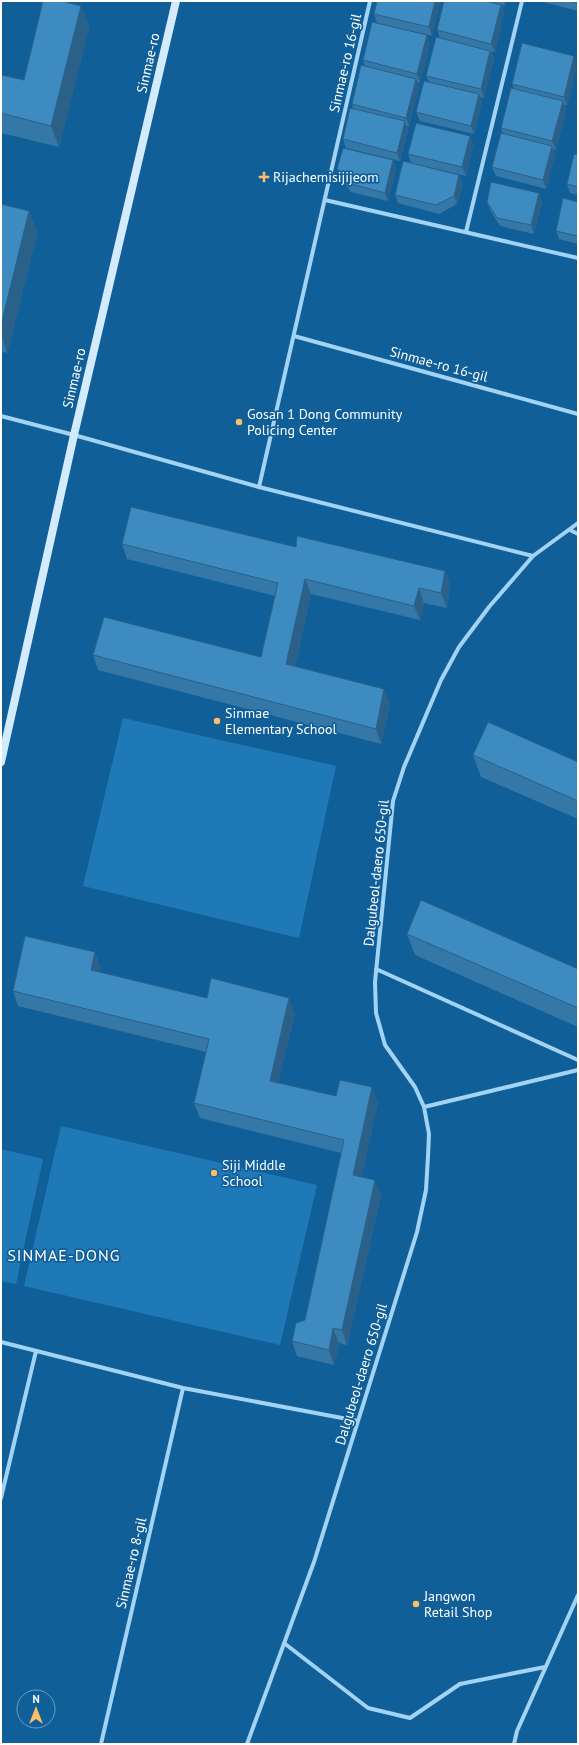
<svg xmlns="http://www.w3.org/2000/svg" width="579" height="1745" font-family="'PT Sans',sans-serif">
	<style>
		.green { fill: #1f79b7 }
		.lines { fill: none; stroke-linecap: round; stroke-linejoin: round }
		.street { stroke: #a2d3f4; stroke-width: 4 }
		.secondary { stroke: #d2ebfd; stroke-width: 8 }
		.wall { fill: #3578a7 }
		.shaded-wall { fill: #2b6188 }
		.building { fill: #3e8bc2; stroke: #2b6188 }
		.poi-dot { fill: #ffbd66; stroke: #115f99; stroke-width: 1.5 }
		.labels { text-anchor: middle; stroke-width: 3.5; stroke-linejoin: round; paint-order: stroke }
		.street-label { font-size: 14px; fill: #fff; stroke: #115f99 }
		.poi-label { font-size: 14px; fill: #fff; stroke: #115f99; text-anchor: start }
		.quarter-label { font-size: 16px; letter-spacing: 1px; fill: #fff; stroke: #115f99 }
	</style>
	<rect width="100%" height="100%" fill="#115f99"/>
	<path class="green" d="M123,718L336,766L299,938L83,886Z
		M61,1126L317,1185L280,1345L24,1286Z
		M1,1149L43,1159L16,1284L1,1281Z"/>
	<g class="lines">
		<path class="street" d="M325,200L578,258
			M466,232L522,1
			M294,336L578,414
			M1,416L74,435L259,487L533,556
			M259,487L370,1
			M570,530L578,534
			M376,969L578,1060
			M424,1107L578,1070
			M1,1342L183,1388L358,1421
			M1,1498L36,1351
			M284,1643L368,1708L410,1718L460,1684L545,1667
			M101,1744L183,1388
			M247,1744L314,1562L417,1232L426,1190L428,1156L429,1134L424,1107L415,1087L385,1045L376,1013L375,982L393,801L404,767L441,680L459,647L489,607L533,556L578,523
			M514,1744L517,1731L578,1595"/>
		<path class="secondary" d="M1,762L74,435L176,1"/>
	</g>
	<path class="wall" d="M377,1H440L432,36L377,23L374,14Z
		M444,1H507L505,6L502,5L504,13L495,52L491,51L494,59L484,98L480,97L482,102L474,134L420,121L416,112L429,82L426,76L440,38L437,30Z
		M539,1H578V11Z
		M81,6L89,28L59,147L1,133V72L2,75L24,80Z
		M430,44L420,83L417,82L419,87L409,126H407L408,130L400,161L346,148L343,139L353,109L352,104L365,66L363,60Z
		M577,65L567,105H564L566,109L556,150L553,149L555,154L546,189L496,176L492,167L503,134L501,128L514,88L512,84Z
		M470,136L473,145L466,176L411,163L408,154Z
		M578,155V195L570,193L567,184Z
		M393,160L396,169L388,201L351,192L341,177L337,169Z
		M463,184L457,204L439,214L398,203L395,195Z
		M542,201L534,234L500,226L490,210L487,202Z
		M578,202V244L559,239L556,231Z
		M1,204L29,211L37,233L7,353L1,351Z
		M122,544L296,547L445,571L450,586L447,608L424,603L420,620L311,594L295,666L390,704L381,744L98,670L93,655L261,657L275,596L127,559Z
		M473,755L578,762V819L481,777Z
		M407,934L578,969V1027L415,955Z
		M95,952L100,967L99,972L207,998L295,1013L278,1083L336,1096L378,1102L361,1177L381,1195L347,1345L339,1343L334,1365L297,1356L292,1341L305,1320L341,1153L200,1118L194,1103L206,1052L18,1006L13,991Z"/>
	<path class="shaded-wall" d="M435,1H440L432,36L429,27Z
		M504,1H507L505,6Z
		M501,5L504,13L495,52L491,44Z
		M81,6L89,28L59,147L51,126Z
		M427,35L430,44L420,83L417,74Z
		M490,51L494,59L484,98L481,89Z
		M574,56L577,65L567,105L564,97Z
		M416,79L419,87L409,126L406,118Z
		M479,94L482,102L474,134L471,126Z
		M563,101L566,109L556,150L552,141Z
		M405,121L408,130L400,161L397,153Z
		M470,136L473,145L466,176L462,167Z
		M552,146L555,154L546,189L543,180Z
		M393,160L396,169L388,201L385,193Z
		M459,175L463,184L457,204L454,196Z
		M539,193L542,201L534,234L531,225Z
		M29,211L37,233L7,353L1,335V325Z
		M445,571L450,586L447,608L441,593Z
		M305,579L311,594L292,679L286,664Z
		M419,588L424,603L420,620L414,606Z
		M384,689L390,704L381,744L376,729Z
		M95,952L100,967L96,985L91,970Z
		M289,998L295,1013L275,1096L270,1081Z
		M372,1087L378,1102L359,1190L353,1175Z
		M375,1180L381,1195L347,1345L342,1330Z
		M333,1328L339,1343L334,1365L329,1350Z"/>
	<path class="building" d="M43,1H62L81,6L51,126L1,113V75L24,80Z
		M377,1H435L429,27L374,14Z
		M444,1H486L501,5L491,44L437,30Z
		M570,1H578V3Z
		M372,22L427,35L417,74L363,60Z
		M436,37L490,51L481,89L426,76Z
		M522,43L574,56L564,97L512,84Z
		M361,65L416,79L406,118L352,104Z
		M424,81L479,94L471,126L416,112Z
		M511,88L563,101L552,141L501,128Z
		M350,108L405,121L397,153L343,139Z
		M416,123L470,136L462,167L408,154Z
		M501,133L552,146L543,180L492,167Z
		M343,148L393,160L385,193L348,183L337,169Z
		M574,154L578,155V187L567,184Z
		M403,161L459,175L454,196L436,205L395,195Z
		M491,182L539,193L531,225L497,218L487,202Z
		M563,198L578,202V236L556,231Z
		M1,204L29,211L1,325Z
		M131,507L296,547L297,536L445,571L441,593L419,588L414,606L305,579L286,664L384,689L376,729L93,655L104,617L261,657L278,583L122,544Z
		M488,722L578,762V801L473,755Z
		M421,900L578,969V1008L407,934Z
		M25,936L95,952L91,970L207,998L211,978L289,998L270,1081L336,1096L340,1080L372,1087L353,1175L375,1180L342,1330L333,1328L329,1350L292,1341L296,1323L305,1320L344,1140L194,1103L209,1039L13,991Z"/>
	<g class="poi-dot">
		<path d="M262 171h4v4h4v4h-4v4h-4v-4h-4v-4h4z"/>
		<circle cx="239" cy="422" r="4"/>
		<circle cx="217" cy="721" r="4"/>
		<circle cx="214" cy="1173" r="4"/>
		<circle cx="416" cy="1604" r="4"/>
	</g>
	<g class="labels">
		<g class="street-label">
			<text transform="translate(148 63) rotate(-77)" y="5">Sinmae-ro</text>
			<text transform="translate(345 63) rotate(-77)" y="5">Sinmae-ro 16-gil</text>
			<text transform="translate(439 364) rotate(15)" y="5">Sinmae-ro 16-gil</text>
			<text transform="translate(74 378) rotate(-77)" y="5">Sinmae-ro</text>
			<text transform="translate(376 873) rotate(-84)" y="5">Dalgubeol-daero 650-gil</text>
			<text transform="translate(361 1374) rotate(-73)" y="5">Dalgubeol-daero 650-gil</text>
			<text transform="translate(131 1563) rotate(-77)" y="5">Sinmae-ro 8-gil</text>
		</g>
		<g class="poi-label">
			<text x="273" y="182">Rijachemisijijeom</text>
			<text x="247" y="419">Gosan 1 Dong Community<tspan x="247" dy="16">Policing Center</tspan></text>
			<text x="225" y="718">Sinmae<tspan x="225" dy="16">Elementary School</tspan></text>
			<text x="222" y="1170">Siji Middle<tspan x="222" dy="16">School</tspan></text>
			<text x="424" y="1601">Jangwon<tspan x="424" dy="16">Retail Shop</tspan></text>
		</g>
		<g class="quarter-label">
			<text x="64" y="1261">SINMAE-DONG</text>
		</g>
	</g>
	<rect width="579" height="1745" fill="none" stroke="#ffffff" stroke-width="4"/>
	<g transform="translate(36 1709)"><circle r="19" fill="#115f99" stroke="#709fc2"/>
	<path d="M0-3L7 15L0 10L-7 15Z" fill="#ffbd66"/>
	<text y="-6" font-size="11" font-weight="bold" text-anchor="middle" fill="#ffffff">N</text>
	</g>
</svg>
